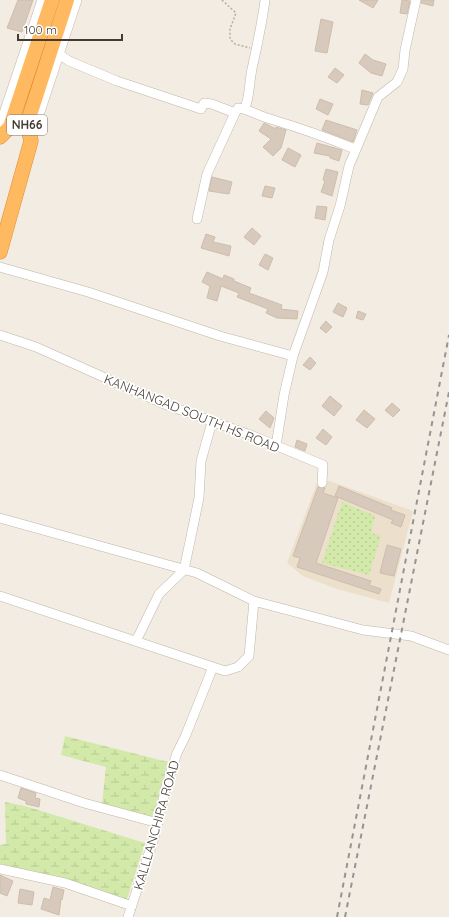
<svg xmlns="http://www.w3.org/2000/svg" width="449" height="917" font-family="Quicksand,sans-serif">
	<style>
		.education { fill: #ecdfcc }
		.wetland { fill: url(#wetland-marsh) }
		.park { fill: url(#park-dots) }
		.building { fill: #d7c9bb; stroke: #cfbdab }
		.lines { fill: none; stroke-linecap: round; stroke-linejoin: round }
		.minor-casing { stroke: #c1b5a8; stroke-width: 10 }
		.highway-casing { stroke: #e28b2d; stroke-width: 15 }
		.path { stroke: #c0ad96; stroke-width: 1.5; stroke-dasharray: 2 2; stroke-linecap: butt }
		.minor { stroke: #fff; stroke-width: 9 }
		.highway { stroke: #ffb961; stroke-width: 14 }
		.rail { stroke: #949494; stroke-width: 2; stroke-dasharray: 5 5; stroke-linecap: butt }
		.labels { text-anchor: middle; stroke-width: 3.5; stroke-linejoin: round; paint-order: stroke }
		.shield { fill: #fff; stroke: #7c7670; stroke-width: 1 }
		.shield-label { font-size: 12px; font-weight: bold; fill: #443c33 }
		.street-label { font-size: 13px; fill: #443c33; stroke: #fff }
	</style>
	<defs>
		<pattern id="wetland-marsh" width="20" height="14" patternUnits="userSpaceOnUse"><rect width="20" height="14" fill="#d3e9aa"/><path d="M1 5h8M5 5V1M11 12h8M15 12V8" fill="none" stroke="#b6c993"/></pattern>
		<pattern id="park-dots" width="8" height="8" patternUnits="userSpaceOnUse"><rect width="8" height="8" fill="#d3e9aa"/><path d="M2 2h.1M6 6h.1" fill="none" stroke="#b6c993" stroke-width="1.8" stroke-linecap="round"/></pattern>
	</defs>
	<rect width="100%" height="100%" fill="#f2ece3"/>
	<path class="education" d="M330,481L413,511L389,603L337,589L303,576L287,563L317,483Z"/>
	<path class="wetland" d="M65,736L168,762L152,819L102,804L106,767L61,755Z
		M5,802L25,806L145,843L127,899L114,898L74,882L0,864V845L6,844Z"/>
	<path class="park" d="M342,502L375,516L371,533L381,536L369,575L322,563Z"/>
	<path class="building" d="M18,0H33L22,32L7,28Z
		M359,0H378L373,8Z
		M402,0L410,1L407,14L400,13Z
		M422,0H434L433,6L421,3Z
		M321,19L333,22L327,53L315,51Z
		M365,54L373,60L386,64L382,76L371,73L359,63Z
		M335,68L344,75L337,83L328,77Z
		M362,90L373,93L368,105L360,104Z
		M320,99L333,104L328,115L316,109Z
		M326,120L357,130L353,142L322,130Z
		M264,123L276,129V127L286,130L281,148L273,156L263,147L271,139L259,131Z
		M317,143L342,150L339,161L330,158V156L314,153Z
		M288,148L301,155L295,167L282,160Z
		M326,169L338,172L332,196L321,192L325,181L323,180Z
		M212,177L232,182L229,194L209,191Z
		M265,186L275,188L272,198L262,196Z
		M317,206L327,207L325,220L315,218Z
		M252,228L261,236L254,245L244,237Z
		M206,234L215,237L213,242L231,246L229,256L201,248Z
		M265,254L273,258L268,270L259,265Z
		M207,272L223,279L224,275L234,279V281L251,288L249,293L282,305L281,309L298,311L297,319L277,318L266,313L268,309L237,297L239,293L221,286L217,301L207,298L210,286L202,282Z
		M338,303L347,308L343,317L333,312Z
		M358,311L366,314L363,320L356,318Z
		M326,321L332,327L326,333L320,328Z
		M310,357L316,363L310,370L303,365Z
		M330,396L342,406L334,416L322,406Z
		M392,403L400,410L393,417L385,410Z
		M364,410L375,419L367,428L356,420Z
		M266,411L274,418L270,428L259,419Z
		M323,429L332,437L326,445L316,438Z
		M297,440L307,444L305,451L295,447Z
		M339,486L392,508L391,510L405,515L401,527L391,523L393,520L335,496Z
		M318,487L325,488L323,493L338,498L316,563L371,581L369,585L381,589L379,594L297,567L300,558L293,556Z
		M387,545L401,549L394,576L380,573Z
		M21,788L36,793L35,798L40,799L39,807L26,804V801L18,798Z
		M0,875L13,881L7,896L0,893Z
		M53,887L64,890L62,900L61,899L59,915L41,909L44,898L50,900Z
		M20,889L34,892L32,905L18,903Z"/>
	<g class="lines">
		<g class="minor-casing">
			<path id="minor" d="M59,54L69,61L117,81L201,109L204,103L212,104L235,113L238,108C248,109 257,115 267,118C297,127 326,137 355,149
				M245,108C250,95 249,83 252,69C257,46 262,24 265,0
				M0,125L42,0
				M31,139L77,0
				M197,219L207,174L235,113
				M0,267L88,292L220,336L293,356
				M0,335L36,347L164,404L253,436L323,465L322,483
				M276,446L284,395L293,356L323,272L329,240L340,206L349,166L378,97L397,82L403,69L405,50L416,0
				M0,518L197,573L254,601
				M0,596L225,671L238,667L249,656L254,601L363,630L411,636L449,650
				M136,641L159,594L184,570L199,498L201,461L212,422
				M0,775L84,803L158,823
				M0,869L65,883L132,906
				M128,917L154,838L166,787L177,753L185,737L213,667"/>
		</g>
		<g class="highway-casing">
			<path id="highway" d="M0,137L10,127L52,0
				M0,252L31,141L27,124L67,0"/>
		</g>
		<path class="path" d="M222,0L236,13L230,29V39L235,44L250,48"/>
		<use href="#minor" class="minor"/>
		<use href="#highway" class="highway"/>
		<path class="rail" d="M337,917L449,335
			M345,917L449,392"/>
	</g>
	<g class="labels">
		<rect class="shield" x="7" y="115" width="40" height="20" rx="3"/>
		<g class="shield-label">
			<text x="27" y="129">NH66</text>
		</g>
		<g class="street-label">
			<text transform="translate(192 413) rotate(22)" y="5">KANHANGAD SOUTH HS ROAD</text>
			<text transform="translate(156 825) rotate(-74)" y="5">KALLLANCHIRA ROAD</text>
		</g>
	</g>
	<path d="M18 34v6h104v-6" fill="none" stroke="#443c33" stroke-width="2"/>
	<text x="24" y="34" font-size="12" fill="#443c33" stroke="#ffffff" stroke-width="3" paint-order="stroke">100 m</text>
</svg>
